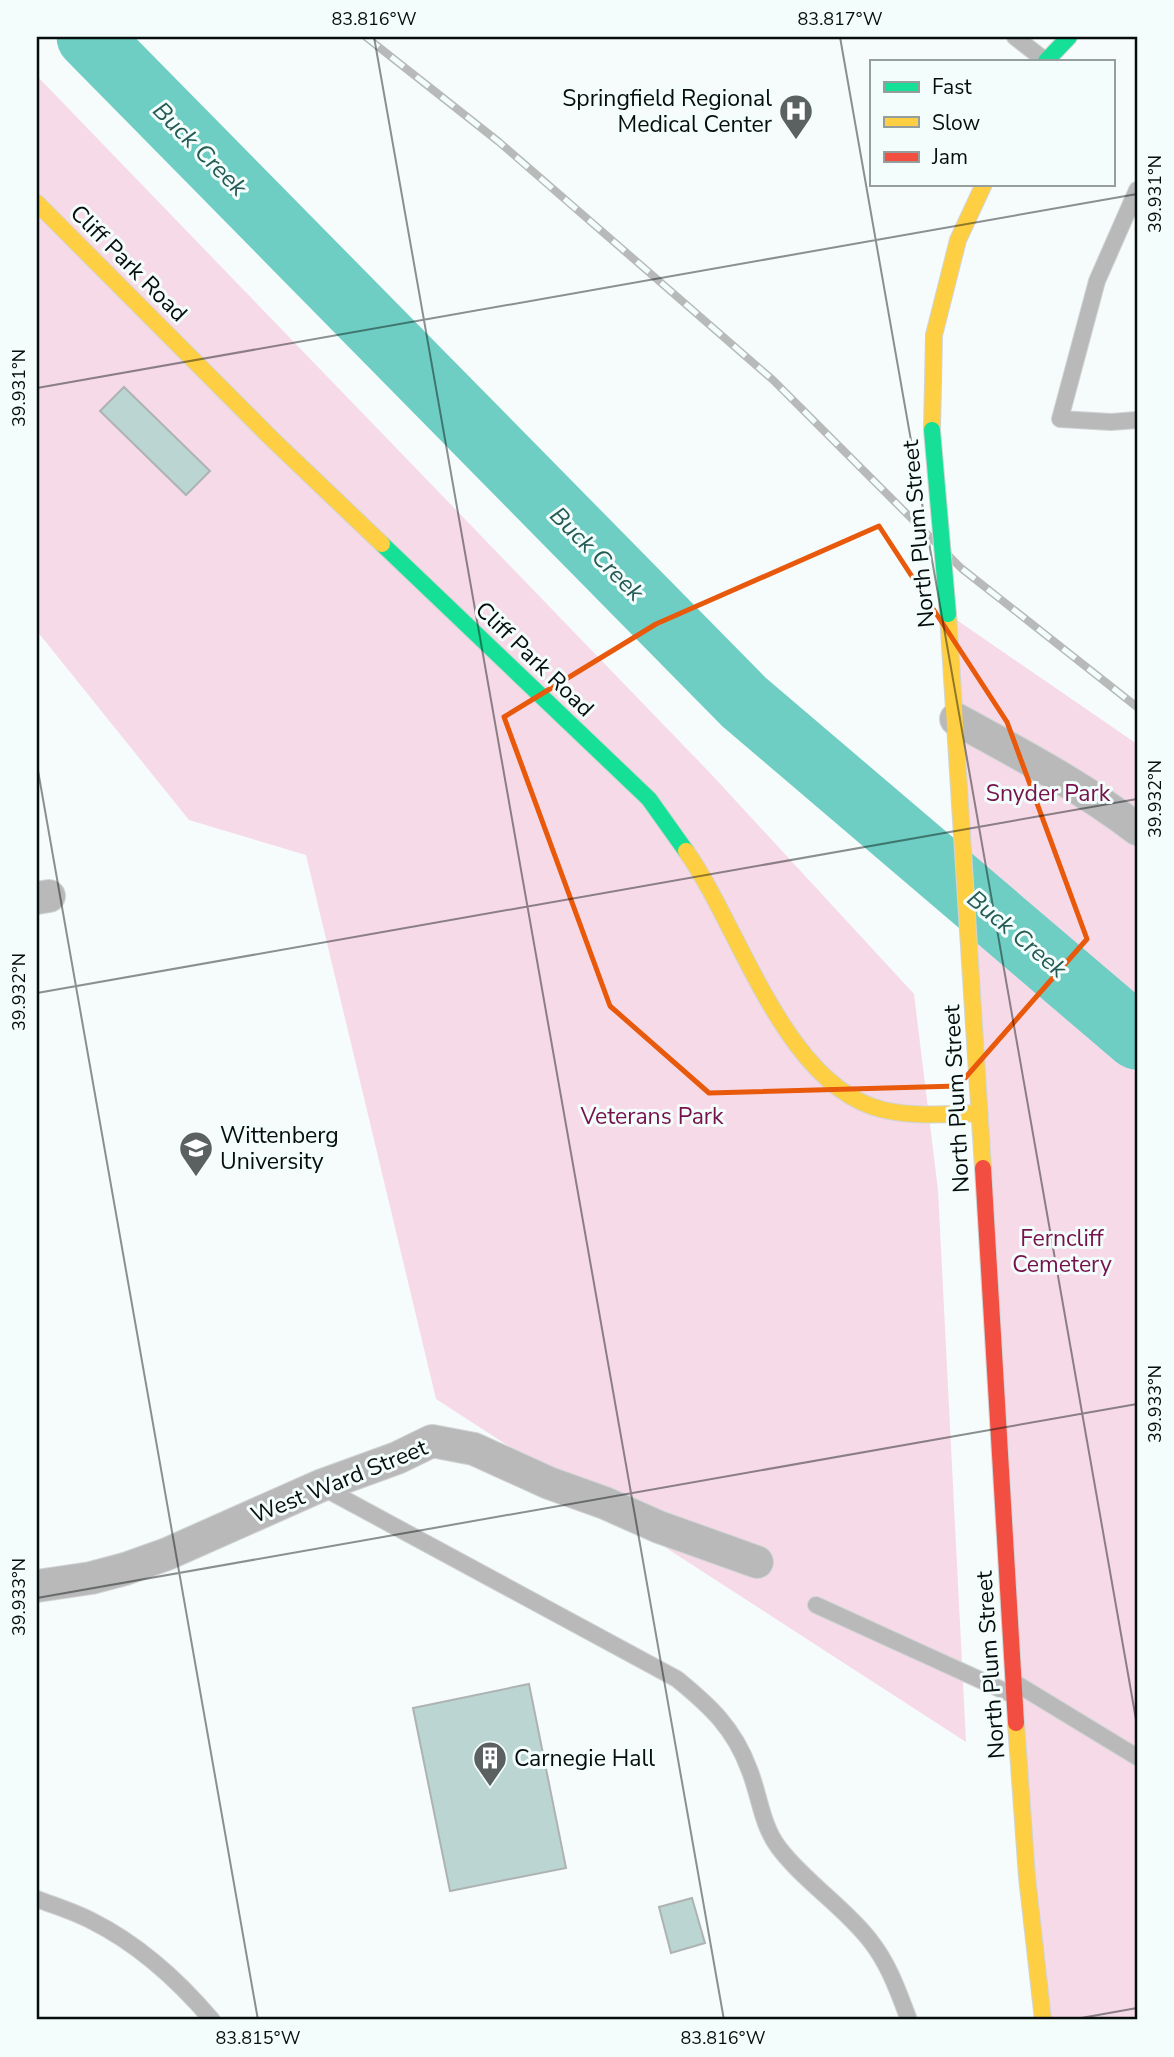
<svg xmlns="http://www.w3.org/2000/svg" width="1174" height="2057" font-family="'Nunito Sans',sans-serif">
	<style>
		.green { fill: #f7dae7 }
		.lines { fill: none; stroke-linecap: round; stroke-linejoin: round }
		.river { stroke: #6ecec3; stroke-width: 65 }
		.building { fill: #bad5d2; stroke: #aeb3b2; stroke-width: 2 }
		.lane-casing { stroke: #d1d4d4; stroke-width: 18 }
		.street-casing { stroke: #d1d4d4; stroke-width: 34 }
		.fast-casing { stroke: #d1d4d4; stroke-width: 18 }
		.slow-casing { stroke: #d1d4d4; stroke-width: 18 }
		.jam-casing { stroke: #d1d4d4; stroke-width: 18 }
		.lane { stroke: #b9b9ba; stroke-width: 16 }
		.street { stroke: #b9b9ba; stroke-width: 32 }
		.fast { stroke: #16e098; stroke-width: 16 }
		.slow { stroke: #ffcf43; stroke-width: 16 }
		.jam { stroke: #f24e42; stroke-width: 16 }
		.rail-casing { stroke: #b8baba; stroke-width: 8 }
		.rail { stroke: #f3fefc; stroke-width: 5; stroke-dasharray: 16; stroke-linecap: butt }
		.fast-bridge-casing { stroke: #d1d4d4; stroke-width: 18; stroke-linecap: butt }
		.fast-bridge { stroke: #16e098; stroke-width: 16 }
		.marked { fill: none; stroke: #e8590c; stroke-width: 5; stroke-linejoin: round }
		.ticks { fill: none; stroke: #070d0c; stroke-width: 2; stroke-opacity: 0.45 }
		.labels { text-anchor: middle; stroke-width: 6; stroke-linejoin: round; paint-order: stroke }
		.poi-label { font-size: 23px; fill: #070d0c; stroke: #f3fefc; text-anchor: start }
		.street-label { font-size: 23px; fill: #070d0c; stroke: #f3fefc }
		.park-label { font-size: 23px; fill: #77114c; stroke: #f3fefc }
		.water-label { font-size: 24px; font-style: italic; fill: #255b54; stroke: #f3fefc }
		.neatline { fill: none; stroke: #070d0c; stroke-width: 2.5 }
		.ticks-label { font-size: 18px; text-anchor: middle; fill: #070d0c }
	</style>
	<rect width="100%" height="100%" fill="#f6fbfb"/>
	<path class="green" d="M37,76L711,774L914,994L938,1190L966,1742L436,1399L306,855L189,820L37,631Z
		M948,614L1137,744V2020H1043Z"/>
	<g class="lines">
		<path class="river" d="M89,37L744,702L1137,1037"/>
	</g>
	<path class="building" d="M124,387L210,471L186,495L100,411Z
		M529,1684L566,1868L450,1891L413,1708Z
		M692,1898L705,1943L671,1953L659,1907Z"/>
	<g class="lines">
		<g class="lane-casing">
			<path id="lane" d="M1015,37L1046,61
				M1137,190L1097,281L1060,419L1111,422L1137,420
				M320,1486L677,1679C710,1706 734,1728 749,1769C760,1796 761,1824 779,1848C805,1882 843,1906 869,1939C889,1964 898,1991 909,2020
				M816,1605L1011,1694
				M1017,1684L1137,1757
				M37,1899C55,1906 75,1912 92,1921C140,1945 178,1980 212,2020"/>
		</g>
		<g class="street-casing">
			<path id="street" d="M956,719C1018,753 1081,786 1137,829
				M37,898L49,896
				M37,1586L91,1578L125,1569L167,1554L320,1486L397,1458L432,1441L474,1449L549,1483L605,1503L659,1527L757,1562"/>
		</g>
		<g class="fast-casing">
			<path id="fast" d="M1046,61L1069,37
				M382,544L649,799L686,851"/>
		</g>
		<g class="slow-casing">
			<path id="slow" d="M37,203L272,439L382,544
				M932,430L934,335L958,240L984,184
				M948,614L983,1168
				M686,851C740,927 785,1088 884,1110C916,1117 948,1114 980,1113
				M1016,1723L1027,1877L1043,2020"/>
		</g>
		<g class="jam-casing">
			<path id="jam" d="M983,1168L1016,1723"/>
		</g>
		<use href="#lane" class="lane"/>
		<use href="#street" class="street"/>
		<use href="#fast" class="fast"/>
		<use href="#slow" class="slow"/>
		<use href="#jam" class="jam"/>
		<g class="rail-casing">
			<path id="rail" d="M366,37L499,142L773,380L961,568L1137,707"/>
		</g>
		<use href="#rail" class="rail"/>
		<g class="fast-bridge-casing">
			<path id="fast-bridge" d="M932,430L948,614"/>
		</g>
		<use href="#fast-bridge" class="fast-bridge"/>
	</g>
	<path class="marked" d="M879,526L1007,722L1087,939L958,1086L709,1093L610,1006L504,717L656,624Z"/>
	<path class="ticks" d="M374,37L724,2020M840,37L1137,1725M37,388L1137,194M37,765L258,2020M37,993L1137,799M37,1598L1137,1404M1070,2020L1137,2008"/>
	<defs>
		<g id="hospital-pin" transform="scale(1.75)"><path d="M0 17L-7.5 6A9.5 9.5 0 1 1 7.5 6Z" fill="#5b6060" stroke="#f3fefc"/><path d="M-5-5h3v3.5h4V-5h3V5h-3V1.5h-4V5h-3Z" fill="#fff"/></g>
		<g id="university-pin" transform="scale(1.75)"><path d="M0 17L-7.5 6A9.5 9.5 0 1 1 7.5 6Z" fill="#5b6060" stroke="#f3fefc"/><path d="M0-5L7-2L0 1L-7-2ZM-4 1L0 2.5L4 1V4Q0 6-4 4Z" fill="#fff"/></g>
		<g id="building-pin" transform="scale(1.75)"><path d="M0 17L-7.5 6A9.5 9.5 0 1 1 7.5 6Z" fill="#5b6060" stroke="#f3fefc"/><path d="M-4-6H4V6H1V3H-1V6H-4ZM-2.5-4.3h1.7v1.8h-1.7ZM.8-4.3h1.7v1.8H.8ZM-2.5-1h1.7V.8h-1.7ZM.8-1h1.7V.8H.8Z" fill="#fff"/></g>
	</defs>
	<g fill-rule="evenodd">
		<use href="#hospital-pin" x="796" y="111"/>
		<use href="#university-pin" x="196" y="1148"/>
		<use href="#building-pin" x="490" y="1758"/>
	</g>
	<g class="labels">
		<g class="poi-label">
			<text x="772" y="106" text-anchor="end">Springfield Regional<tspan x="772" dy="26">Medical Center</tspan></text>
			<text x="220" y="1143">Wittenberg<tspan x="220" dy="26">University</tspan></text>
			<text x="514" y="1766">Carnegie Hall</text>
		</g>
		<g class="street-label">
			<text transform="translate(129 263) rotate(45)" y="8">Cliff Park Road</text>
			<text transform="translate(918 534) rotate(-95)" y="8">North Plum Street</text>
			<text transform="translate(535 659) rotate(44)" y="8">Cliff Park Road</text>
			<text transform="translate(956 1099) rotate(-93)" y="8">North Plum Street</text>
			<text transform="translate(339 1481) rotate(-22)" y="8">West Ward Street</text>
			<text transform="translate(990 1665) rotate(-94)" y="8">North Plum Street</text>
		</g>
		<g class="park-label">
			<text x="1048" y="801">Snyder Park</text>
			<text x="652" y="1124">Veterans Park</text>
			<text x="1062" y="1246">Ferncliff<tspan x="1062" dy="26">Cemetery</tspan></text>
		</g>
		<g class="water-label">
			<text transform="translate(200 149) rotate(45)" y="8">Buck Creek</text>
			<text transform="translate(597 554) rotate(45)" y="8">Buck Creek</text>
			<text transform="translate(1017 934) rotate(40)" y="8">Buck Creek</text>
		</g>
	</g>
	<rect width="1174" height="2057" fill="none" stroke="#f3fefc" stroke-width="77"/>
	<rect x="870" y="60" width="245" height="126" fill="#f3fefc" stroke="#959e9c" stroke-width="2"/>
	<rect x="884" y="82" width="35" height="10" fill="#16e098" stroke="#959e9c" stroke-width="2"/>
	<text x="932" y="94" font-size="21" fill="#070d0c">Fast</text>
	<rect x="884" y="117" width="35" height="10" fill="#ffcf43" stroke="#959e9c" stroke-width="2"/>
	<text x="932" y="130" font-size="21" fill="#070d0c">Slow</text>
	<rect x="884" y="152" width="35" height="10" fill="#f24e42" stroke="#959e9c" stroke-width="2"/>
	<text x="932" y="164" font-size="21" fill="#070d0c">Jam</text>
	<rect x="38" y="38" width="1098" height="1980" class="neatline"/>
	<g class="ticks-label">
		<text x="374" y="25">83.816°W</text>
		<text x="840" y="25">83.817°W</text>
		<text transform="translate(1155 194) rotate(-90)" y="6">39.931°N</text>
		<text transform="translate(19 388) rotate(-90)" y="6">39.931°N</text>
		<text transform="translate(1155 799) rotate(-90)" y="6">39.932°N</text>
		<text transform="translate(19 992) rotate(-90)" y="6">39.932°N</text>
		<text transform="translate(1155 1404) rotate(-90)" y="6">39.933°N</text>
		<text transform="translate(19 1597) rotate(-90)" y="6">39.933°N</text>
		<text x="258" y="2044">83.815°W</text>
		<text x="723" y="2044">83.816°W</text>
	</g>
</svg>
